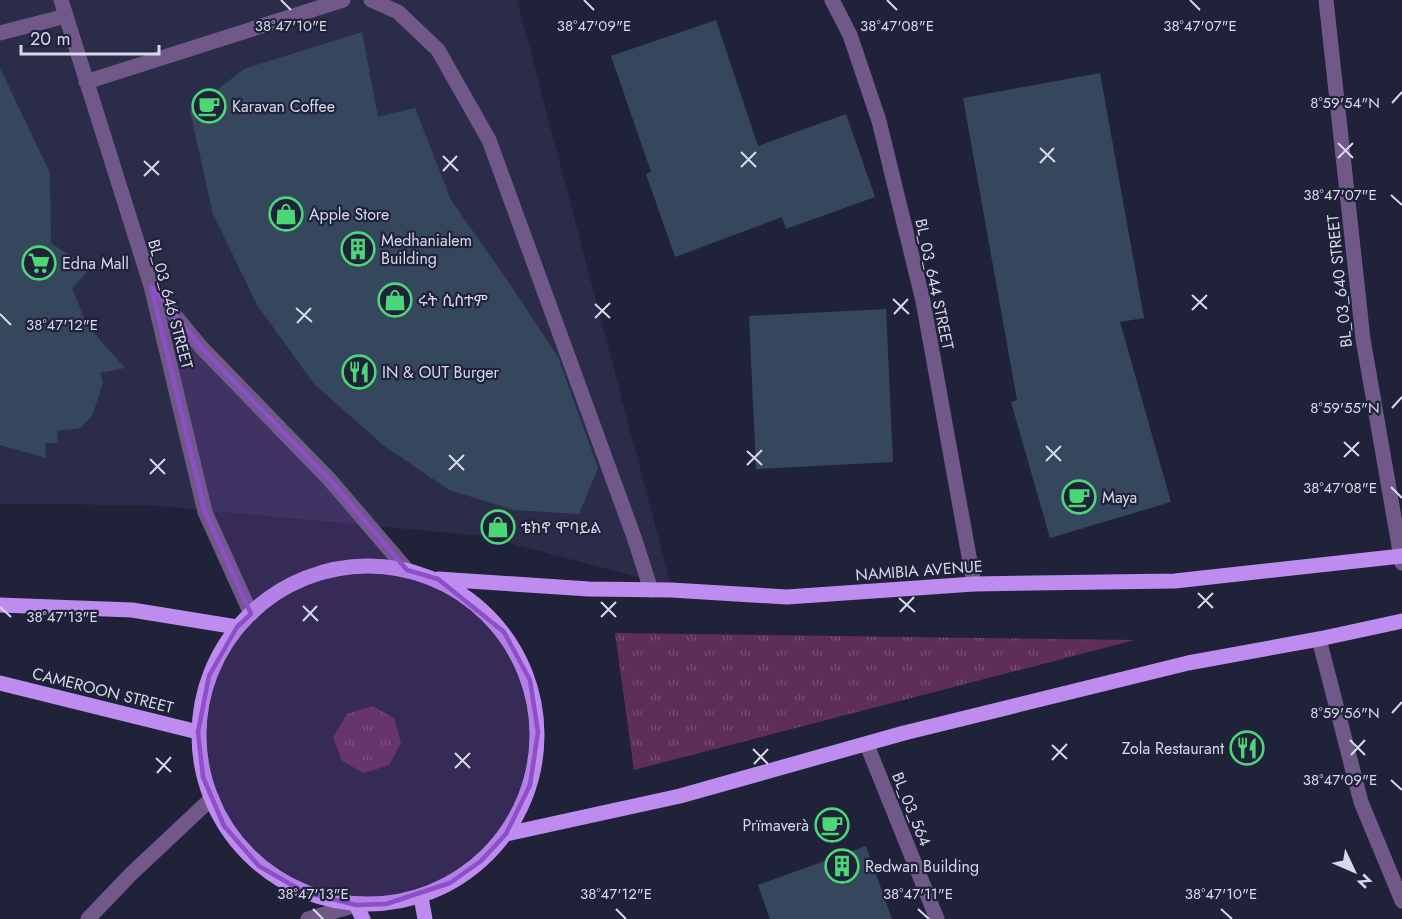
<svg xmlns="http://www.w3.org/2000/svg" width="1402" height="919" font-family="Jost,'Noto Sans Ethiopic',sans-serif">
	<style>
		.built { fill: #2b2c49 }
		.grass { fill: url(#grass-tufts) }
		.building { fill: #35475d }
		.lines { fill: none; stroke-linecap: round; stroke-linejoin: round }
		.service { stroke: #705989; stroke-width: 15 }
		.minor { stroke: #705989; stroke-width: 15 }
		.primary { stroke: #bd8cee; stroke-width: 15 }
		.marked { fill: #8d4fc7; fill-opacity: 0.2; stroke: #8d4fc7; stroke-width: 4.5; stroke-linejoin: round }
		.ticks { fill: none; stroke: #d7d9e9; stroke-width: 2 }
		.labels { text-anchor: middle; stroke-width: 4.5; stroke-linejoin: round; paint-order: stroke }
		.poi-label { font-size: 16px; fill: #d7d9e9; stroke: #20223a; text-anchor: start }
		.street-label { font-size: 16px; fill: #d7d9e9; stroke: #20223a }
		.ticks-label { font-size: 15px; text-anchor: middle; fill: #d7d9e9; stroke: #20223a; stroke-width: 4.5; stroke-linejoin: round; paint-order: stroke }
	</style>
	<defs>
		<pattern id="grass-tufts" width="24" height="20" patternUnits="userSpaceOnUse" patternTransform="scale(1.5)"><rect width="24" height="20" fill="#5e2e58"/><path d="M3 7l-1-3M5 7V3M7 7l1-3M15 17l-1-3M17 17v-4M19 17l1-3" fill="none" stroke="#744c70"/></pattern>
	</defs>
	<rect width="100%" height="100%" fill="#20223a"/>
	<path class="built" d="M0,0H517L671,586L483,536L147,505L0,504Z"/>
	<path class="grass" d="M615,633L1135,640L634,770Z
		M372,706L394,718L401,743L389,765L364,773L342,761L333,737L347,714Z"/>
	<path class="building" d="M716,20L758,146L846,114L875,197L786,229L782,217L675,257L646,174L651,172L611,56Z
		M362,32L378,117L415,108L451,200L510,284L558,357L598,468L579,514L514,510L449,490L383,445L314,384L257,305L213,214L190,111L244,69Z
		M0,68L50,173L51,243L90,269L72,288L87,325L125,368L100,373L103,382L93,414L81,428L57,431L58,443H45L46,458L0,445Z
		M1100,73L1144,318L1120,322L1171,502L1050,538L1011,402L1017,400L963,98Z
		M886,309L893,462L756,469L749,316Z
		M866,846L892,919H770L758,885Z"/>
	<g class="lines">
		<path class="service" d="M0,33L66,16"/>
		<path class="minor" d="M61,0L151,286L205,512L251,614
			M371,0L398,12L438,50L489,140L634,537L651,590
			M832,0L850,35L879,121L923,301L974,584
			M1326,0L1363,339L1402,563
			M86,82L343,0
			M153,289L201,347L330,480L407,570
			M1319,639L1361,802L1402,901
			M867,745L937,919
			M88,919L131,874L212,798
			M308,919L356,905"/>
		<path class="primary" d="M199 735a169 169 0 1 1 338 0a169 169 0 1 1-338 0Z
			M438,579L589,589L671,590L787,597L974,584L1175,581L1402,556
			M0,605L132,610L237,627
			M0,683L198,732
			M506,834L680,796L904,733L1188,663L1319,639L1402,621
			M421,897L425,919
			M356,905L363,919"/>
	</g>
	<path class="marked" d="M151,286L201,347L330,480L407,570L438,579L504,632L530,680L538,732L530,785L506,834L481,861L450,883L386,904L356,905L304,892L259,866L224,826L203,777L198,732L209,676L237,627L251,614L205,512Z"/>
	<path class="ticks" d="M281,0L291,10M584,0L594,10M887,0L897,10M1190,0L1200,10M1392,103L1402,92M1338,143L1353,158M1040,148L1055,162M741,152L756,167M443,156L458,171M1338,158L1353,143M144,161L159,175M1040,163L1054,148M741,167L756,152M443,171L457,156M144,176L159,161M1391,195L1402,205M1192,295L1207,309M893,299L909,314M595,304L610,318M296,308L312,322M1192,310L1207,295M0,314L11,325M894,314L908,299M595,318L610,303M297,323L311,308M1392,408L1402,397M1344,442L1359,456M1046,446L1061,461M747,451L762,465M449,455L464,470M1344,457L1359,442M150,459L165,474M1046,461L1061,446M747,465L762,450M449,470L464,455M150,474L165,459M1391,487L1402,498M1198,593L1213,608M899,598L915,612M601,602L616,617M303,606L318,621M0,607L11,617M1198,608L1213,593M900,612L914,597M601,617L616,602M303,621L317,606M1392,713L1402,702M1350,740L1365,755M1052,745L1067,759M753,749L768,764M455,753L470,768M1351,755L1365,740M156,758L171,772M1052,760L1067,744M754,764L768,749M455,768L470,753M157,773L171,757M1391,780L1402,790M313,909L323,919M616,909L626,919M918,909L929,919M1221,909L1232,919"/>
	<defs>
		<g id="cafe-ring" transform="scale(1.725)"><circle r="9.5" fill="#20223a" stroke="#4cd677" stroke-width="1.5"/><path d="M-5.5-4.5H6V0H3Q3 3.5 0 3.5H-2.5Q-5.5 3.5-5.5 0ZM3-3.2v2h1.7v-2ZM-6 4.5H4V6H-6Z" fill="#4cd677"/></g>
		<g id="shop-ring" transform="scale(1.725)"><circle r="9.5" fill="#20223a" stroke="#4cd677" stroke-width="1.5"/><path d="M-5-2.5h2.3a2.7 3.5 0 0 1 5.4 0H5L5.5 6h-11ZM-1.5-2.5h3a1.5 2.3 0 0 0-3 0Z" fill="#4cd677"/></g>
		<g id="building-ring" transform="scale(1.725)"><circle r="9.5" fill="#20223a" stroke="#4cd677" stroke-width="1.5"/><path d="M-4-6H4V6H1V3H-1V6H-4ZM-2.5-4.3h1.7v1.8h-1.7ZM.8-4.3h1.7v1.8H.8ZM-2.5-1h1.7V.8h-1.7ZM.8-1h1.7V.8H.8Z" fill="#4cd677"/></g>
		<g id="supermarket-ring" transform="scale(1.725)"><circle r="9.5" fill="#20223a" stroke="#4cd677" stroke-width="1.5"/><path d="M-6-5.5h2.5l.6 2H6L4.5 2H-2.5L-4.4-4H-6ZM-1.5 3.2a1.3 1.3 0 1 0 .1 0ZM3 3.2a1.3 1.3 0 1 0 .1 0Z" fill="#4cd677"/></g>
		<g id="restaurant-ring" transform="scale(1.725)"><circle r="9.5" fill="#20223a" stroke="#4cd677" stroke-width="1.5"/><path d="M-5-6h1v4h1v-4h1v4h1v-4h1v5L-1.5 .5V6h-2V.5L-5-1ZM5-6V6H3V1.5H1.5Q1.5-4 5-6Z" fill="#4cd677"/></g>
	</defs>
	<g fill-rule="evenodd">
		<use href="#cafe-ring" x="209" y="106"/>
		<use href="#shop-ring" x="286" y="214"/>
		<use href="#building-ring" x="358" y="249"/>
		<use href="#supermarket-ring" x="39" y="263"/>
		<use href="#shop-ring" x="395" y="300"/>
		<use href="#restaurant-ring" x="359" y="372"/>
		<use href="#cafe-ring" x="1079" y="497"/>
		<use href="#shop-ring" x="498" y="527"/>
		<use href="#restaurant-ring" x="1247" y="748"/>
		<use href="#cafe-ring" x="832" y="825"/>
		<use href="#building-ring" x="842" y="866"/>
	</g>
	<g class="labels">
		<g class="poi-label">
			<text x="232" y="112">Karavan Coffee</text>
			<text x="309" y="220">Apple Store</text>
			<text x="381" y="246">Medhanialem<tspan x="381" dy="18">Building</tspan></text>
			<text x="62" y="269">Edna Mall</text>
			<text x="418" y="306">ሩት ሲስተም</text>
			<text x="382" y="378">IN &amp; OUT Burger</text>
			<text x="1102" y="503">Maya</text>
			<text x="521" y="533">ቴክኖ ሞባይል</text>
			<text x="1224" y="754" text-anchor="end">Zola Restaurant</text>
			<text x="809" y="831" text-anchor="end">Prïmaverà</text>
			<text x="865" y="872">Redwan Building</text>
		</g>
		<g class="street-label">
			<text transform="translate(1339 281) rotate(-96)" y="6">BL_03_640 STREET</text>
			<text transform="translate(935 284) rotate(78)" y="6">BL_03_644 STREET</text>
			<text transform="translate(171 304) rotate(75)" y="6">BL_03_646 STREET</text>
			<text transform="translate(919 570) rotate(-4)" y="6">NAMIBIA AVENUE</text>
			<text transform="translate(103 690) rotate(14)" y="6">CAMEROON STREET</text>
			<text transform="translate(912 809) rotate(68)" y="6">BL_03_564</text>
		</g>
	</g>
	<g class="ticks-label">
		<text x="291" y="31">38°47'10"E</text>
		<text x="594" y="31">38°47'09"E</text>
		<text x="897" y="31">38°47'08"E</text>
		<text x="1200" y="31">38°47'07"E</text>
		<text x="1345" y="108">8°59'54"N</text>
		<text x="1340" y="200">38°47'07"E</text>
		<text x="62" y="330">38°47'12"E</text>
		<text x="1345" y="413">8°59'55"N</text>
		<text x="1340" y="493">38°47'08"E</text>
		<text x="62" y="622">38°47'13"E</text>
		<text x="1345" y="718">8°59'56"N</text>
		<text x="1340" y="785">38°47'09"E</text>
		<text x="313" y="899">38°47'13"E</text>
		<text x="616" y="899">38°47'12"E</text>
		<text x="918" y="899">38°47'11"E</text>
		<text x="1221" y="899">38°47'10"E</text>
	</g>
	<g transform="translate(1354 871) rotate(134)" stroke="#20223a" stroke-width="4.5" paint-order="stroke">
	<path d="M0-4.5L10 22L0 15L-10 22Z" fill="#d7d9e9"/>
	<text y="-9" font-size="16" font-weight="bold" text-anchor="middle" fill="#d7d9e9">N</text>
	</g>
	<path d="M21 45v9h138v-9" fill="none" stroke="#d7d9e9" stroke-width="3"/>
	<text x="30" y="45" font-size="18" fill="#d7d9e9" stroke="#20223a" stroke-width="4.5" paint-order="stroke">20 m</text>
</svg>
